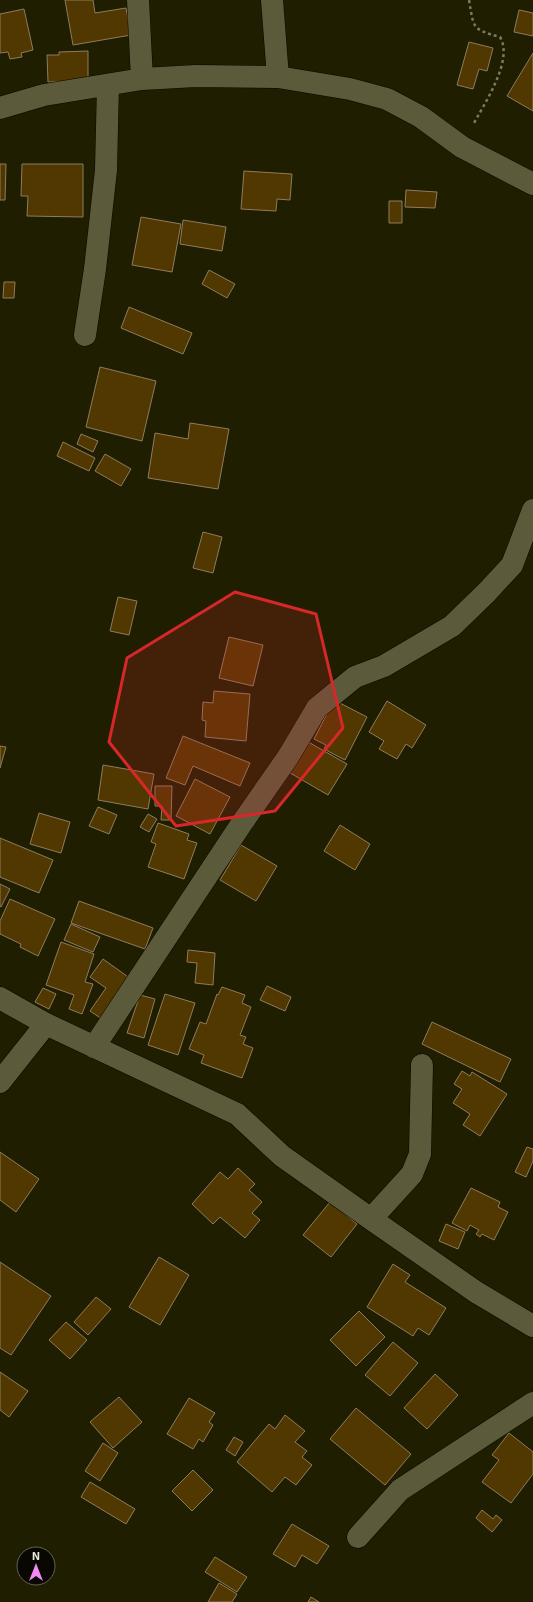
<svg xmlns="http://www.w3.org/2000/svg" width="533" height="1602" font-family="'Exo 2',sans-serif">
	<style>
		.building { fill: #513700; stroke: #8e7c5f }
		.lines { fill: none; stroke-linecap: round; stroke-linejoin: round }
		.minor-casing { stroke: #090700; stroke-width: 23 }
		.path { stroke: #7a7961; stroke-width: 2.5; stroke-dasharray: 3 3; stroke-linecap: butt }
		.minor { stroke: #5b5b3b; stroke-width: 22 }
		.marked { fill: #d62828; fill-opacity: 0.2; stroke: #d62828; stroke-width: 3; stroke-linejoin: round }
	</style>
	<rect width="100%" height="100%" fill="#1f1e01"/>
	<path class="building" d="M65,0H93L95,13L126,8L131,35L73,45Z
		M24,9L33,50L21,53L22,57L10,59L8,52L0,53V14Z
		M519,10L533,13V36L514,32Z
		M469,42L493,48L487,71L479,69L473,89L457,85Z
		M88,51V81L48,82L47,55H59V52Z
		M533,53V111L507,96Z
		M0,164H6L5,200H0Z
		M22,164H83V217L27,216L28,196H21Z
		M244,171L292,174L290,200L277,199L276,211L241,209Z
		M406,190L437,192L435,208L405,207Z
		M389,201H402V223H389Z
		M141,217L181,224L172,272L132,265Z
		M183,220L226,227L222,251L180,244Z
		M209,270L235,284L227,298L202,284Z
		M4,282H15L14,298H3Z
		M129,307L192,333L183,354L121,328Z
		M100,367L156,381L142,441L86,427Z
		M190,423L229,429L218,489L148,478L155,433L188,439Z
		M81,434L98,441L93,452L77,444Z
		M63,442L95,458L89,471L57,456Z
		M105,454L131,469L121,486L95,471Z
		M203,532L222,537L213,573L193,568Z
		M118,597L137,601L129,635L110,631Z
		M229,637L263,645L253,686L219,678Z
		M214,691L250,694L246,741L205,737L206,721L202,720L203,702L213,703Z
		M334,700L367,717L345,760L324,749L326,745L314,739Z
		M387,701L426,725L412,748L406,744L397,759L379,749L384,741L369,732Z
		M183,736L250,763L240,786L193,766L185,785L166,778Z
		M303,739L347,764L328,795L285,770Z
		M0,746L6,747L0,768Z
		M103,765L154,774L148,809L98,800Z
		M195,779L230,797L210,834L176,816Z
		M155,786H172L171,820H161L162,806H155Z
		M98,807L117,815L109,834L89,826Z
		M39,813L70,822L61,853L30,844Z
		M148,814L157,819L149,832L140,827Z
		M158,823L189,834L187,840L197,843L184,879L148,867L156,844L151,842Z
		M340,825L370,844L355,870L324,851Z
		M0,838L53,860L39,893L0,877Z
		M241,845L277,866L256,901L220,880Z
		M0,884L10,889L1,907L0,906Z
		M10,899L55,919L38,956L20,947L21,944L0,934V921Z
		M79,901L153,928L145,949L71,923Z
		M71,924L100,937L93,952L64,940Z
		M61,942L94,954L85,982L93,984L82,1014L69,1009L74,995L46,985Z
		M188,950L215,953L213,985L195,983L197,963L187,962Z
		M103,959L131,979L102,1019L90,1011L106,988L90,977Z
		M267,986L291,997L285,1011L260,1000Z
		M222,987L245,995L242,1003L251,1007L240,1035L246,1037L243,1044L253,1048L242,1078L201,1063L204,1055L189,1049L200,1022L206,1024L217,994L218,995Z
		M43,988L56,994L49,1009L35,1002Z
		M165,994L195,1003L178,1055L148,1045Z
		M140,995L155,999L144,1038L127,1033Z
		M432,1022L511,1059L500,1082L422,1044Z
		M462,1071L470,1076L472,1072L507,1094L480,1136L463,1125L470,1114L453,1103L462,1089L454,1084Z
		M527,1147L533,1149V1161L526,1177L515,1172Z
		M0,1152L39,1179L16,1212L0,1200Z
		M238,1168L255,1184L249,1190L262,1202L252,1213L260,1220L245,1238L220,1217L213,1224L192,1204L220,1172L228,1179Z
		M471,1188L500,1202L498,1207L508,1212L494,1240L482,1234L480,1237L476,1234L479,1230L470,1225L467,1231L452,1223Z
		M330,1202L357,1224L331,1257L303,1235Z
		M446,1224L465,1232L458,1249L439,1241Z
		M159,1257L189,1275L160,1325L129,1307Z
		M0,1262L51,1296L11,1355L0,1348Z
		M393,1264L410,1275L405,1282L446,1308L429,1335L418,1328L413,1336L367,1307Z
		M96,1297L111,1309L88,1335L74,1322Z
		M359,1311L385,1337L356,1366L330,1340Z
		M66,1322L87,1340L70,1359L49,1340Z
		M393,1342L418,1363L390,1396L365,1375Z
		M0,1372L28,1391L9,1417L0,1410Z
		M435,1374L458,1395L427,1429L404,1408Z
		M119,1397L142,1422L113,1448L90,1422Z
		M189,1398L215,1413L209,1422L213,1425L203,1442L199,1439L193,1449L167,1434Z
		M356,1408L411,1454L385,1485L330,1439Z
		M285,1415L305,1431L295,1442L307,1451L302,1457L312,1465L296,1485L285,1477L272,1492L237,1462L269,1424L275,1429Z
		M509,1433L533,1452V1474L511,1503L482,1482L499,1460L492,1455Z
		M234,1437L243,1442L235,1456L226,1450Z
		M103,1443L118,1453L100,1481L85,1471Z
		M193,1470L213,1490L192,1511L172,1491Z
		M90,1482L135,1509L126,1524L81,1497Z
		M482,1510L493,1519L496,1515L502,1520L492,1532L476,1518Z
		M292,1524L329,1546L317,1564L302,1555L295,1567L273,1554Z
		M215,1557L247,1577L237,1592L205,1572Z
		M219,1583L237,1594L232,1602H208Z
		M311,1597L319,1602H308Z"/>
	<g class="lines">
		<g class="minor-casing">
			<path id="minor" d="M138,0L142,79
				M272,0L278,77
				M0,108L44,95L142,79L196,76L278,77L350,89L387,99L421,117L462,147L533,184
				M85,335L95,269L106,170L108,85
				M0,998L46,1024L237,1114L282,1156L371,1219L476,1292L533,1326
				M94,1047L242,823L288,757L317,708L355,677L384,666L452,626L487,592L512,565L533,510
				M0,1082L46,1024
				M371,1219L412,1174L420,1154L422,1065
				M358,1537L400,1490L533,1403"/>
		</g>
		<path class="path" d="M469,0C474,28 471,29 500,37C514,60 484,104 473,125"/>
		<use href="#minor" class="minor"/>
	</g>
	<path class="marked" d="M235,592L316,614L343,728L275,811L176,826L109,742L127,658Z"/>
	<g transform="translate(36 1566)"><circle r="19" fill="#080701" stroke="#636257"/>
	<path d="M0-3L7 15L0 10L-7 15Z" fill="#f18af4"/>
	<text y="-6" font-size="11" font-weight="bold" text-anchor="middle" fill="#ebebd9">N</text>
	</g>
</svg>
